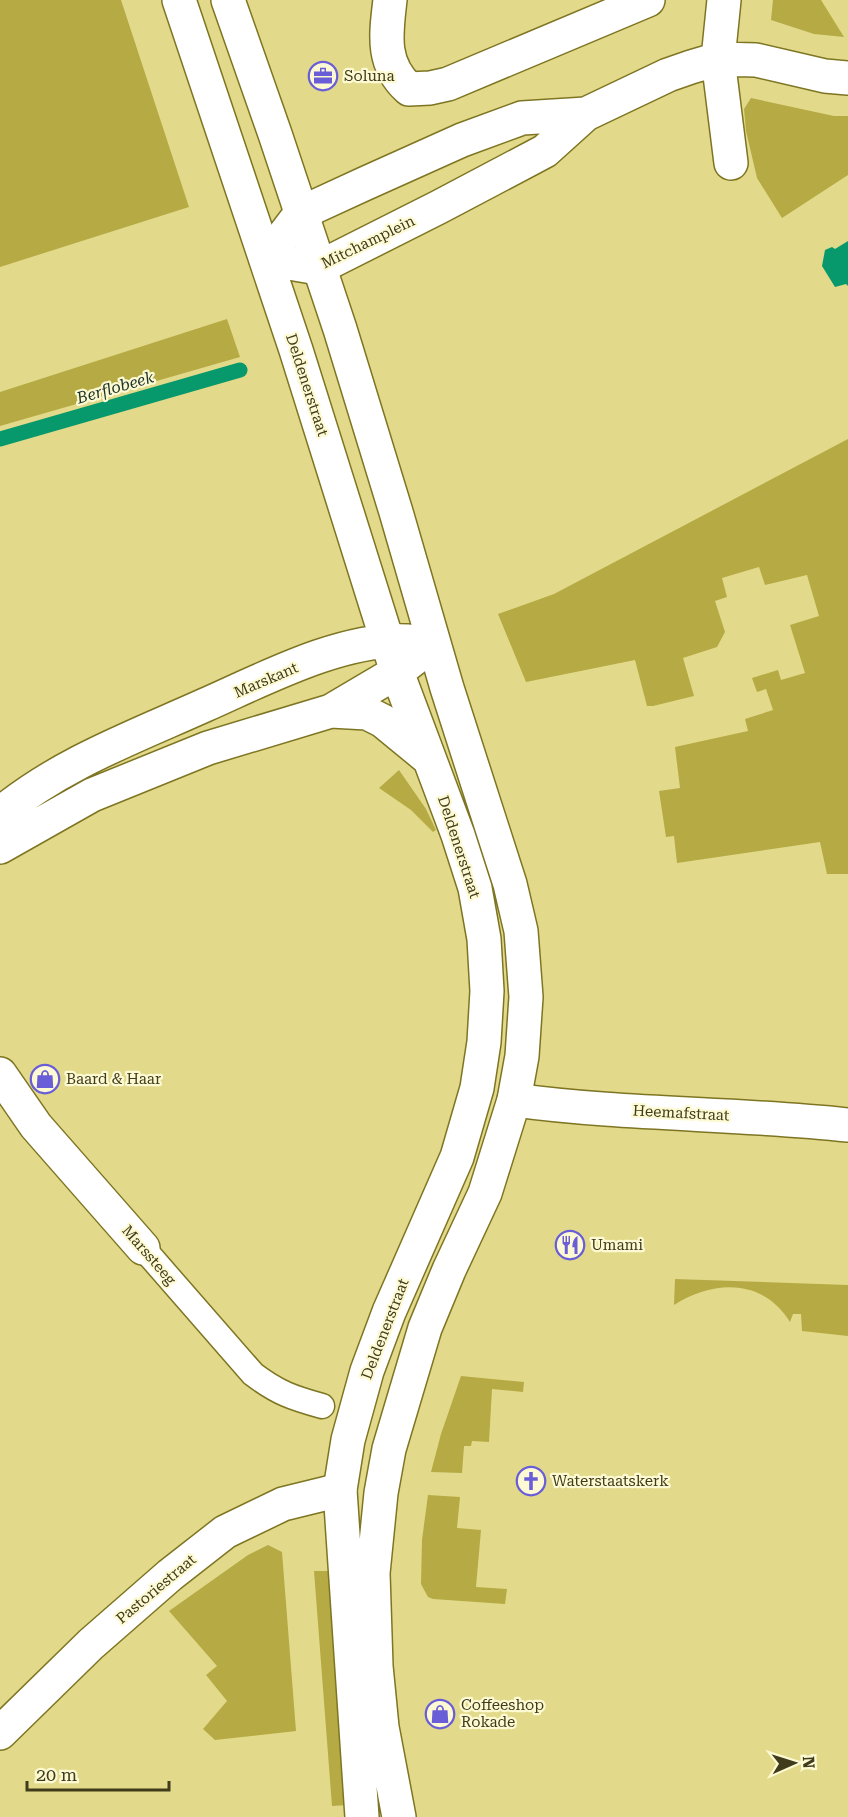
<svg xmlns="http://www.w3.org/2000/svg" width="848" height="1817" font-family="'Roboto Serif',serif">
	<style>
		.green { fill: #b5aa44 }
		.water { fill: #07986b }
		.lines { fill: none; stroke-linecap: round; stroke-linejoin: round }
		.stream { stroke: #07986b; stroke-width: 15 }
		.service-casing { stroke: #7e7523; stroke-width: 27 }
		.pedestrian-casing { stroke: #7e7523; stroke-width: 36 }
		.minor-casing { stroke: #7e7523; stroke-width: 36 }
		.secondary-casing { stroke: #7e7523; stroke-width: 36 }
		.service { stroke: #fff; stroke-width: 24 }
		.pedestrian { stroke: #fff; stroke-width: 33 }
		.minor { stroke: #fff; stroke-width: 33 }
		.secondary { stroke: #fff; stroke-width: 33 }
		.labels { text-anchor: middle; stroke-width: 4.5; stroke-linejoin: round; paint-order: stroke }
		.poi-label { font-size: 15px; fill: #403c1b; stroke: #fdfad3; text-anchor: start }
		.street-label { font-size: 15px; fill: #403c1b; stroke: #fdfad3 }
		.water-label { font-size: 16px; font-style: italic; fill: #193227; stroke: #fdfad3 }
	</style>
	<rect width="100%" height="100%" fill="#e2da8a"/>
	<path class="green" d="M0,0H121L189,207L0,267Z
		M773,0H821L844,37L814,34L771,20Z
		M751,98L834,116H848V175L782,218L757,178L746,131L744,109Z
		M227,319L240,357L0,426V392Z
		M848,439V874H827L820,842L677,863L674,836L666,837L659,791L680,788L675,747L748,731L745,719L773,710L766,689L757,692L752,678L778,670L781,680L805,673L790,625L819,616L807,575L765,585L759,567L722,578L727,597L715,601L725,632L717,647L683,658L694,696L653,706H647L635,660L526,682L498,614L554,594Z
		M399,770L426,809L436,830L433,832L411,810L379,788Z
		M675,1279L848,1285V1336L802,1331L801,1314H793L790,1322C763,1278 713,1280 674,1305Z
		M461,1376L524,1382L523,1392L492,1389L489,1442L472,1441L471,1446H464L462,1473L431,1472L441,1434Z
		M428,1495L460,1497L457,1528L481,1530L476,1587L507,1589L505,1604L433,1599L428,1597L421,1584L422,1540Z
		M268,1545L282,1552L296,1731L215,1740L203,1729L227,1701L206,1675L217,1666L169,1611L248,1555Z
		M314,1571H330L348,1805L332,1806Z"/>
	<path class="water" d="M848,241V286L846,284L835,287L822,266L825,250L832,247L835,249Z"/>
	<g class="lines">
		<path class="stream" d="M0,439L240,370"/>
		<g class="service-casing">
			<path id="service" d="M143,1248L253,1374C278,1393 293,1398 322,1406"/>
		</g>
		<g class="pedestrian-casing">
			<path id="pedestrian" d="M0,1733L91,1644L170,1575L225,1532L283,1504L340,1490"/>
		</g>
		<g class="minor-casing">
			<path id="minor" d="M390,0C386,34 381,64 409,89L430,88L448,84L648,0
				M724,0L718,59L731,163
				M586,114L522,118L462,140L364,184L301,213L266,259L318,268L439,207L545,151L586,114L668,75L691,67L718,59L756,60L825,76L848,78
				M0,1074L36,1126L143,1248
				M514,1100C625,1115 737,1113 848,1125"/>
		</g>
		<g class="secondary-casing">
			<path id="secondary" d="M179,0L296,350L397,672L458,835L475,888L484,939L487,991L484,1042L477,1088L457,1157L389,1312L367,1371L348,1440L340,1490L362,1817
				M228,0L275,134L340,329L396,512L447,688L510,884L521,931L526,997L522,1056L514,1100L485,1193L449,1270L425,1328L389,1449L381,1493L373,1573L376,1666L382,1727L399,1817
				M331,711L367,713L383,721L428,758
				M0,814C60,764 134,737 205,705C264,679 343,637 408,641
				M0,847L92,795L208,748L331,711L397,672L414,659"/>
		</g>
		<use href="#service" class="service"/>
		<use href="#pedestrian" class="pedestrian"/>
		<use href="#minor" class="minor"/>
		<use href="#secondary" class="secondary"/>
	</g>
	<defs>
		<g id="office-ring" transform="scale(1.5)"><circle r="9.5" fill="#fdfad3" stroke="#6a5ed8" stroke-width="1.5"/><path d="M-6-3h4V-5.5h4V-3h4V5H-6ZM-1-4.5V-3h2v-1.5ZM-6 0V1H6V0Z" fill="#6a5ed8"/></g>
		<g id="shop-ring" transform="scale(1.5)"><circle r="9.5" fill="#fdfad3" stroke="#6a5ed8" stroke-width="1.5"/><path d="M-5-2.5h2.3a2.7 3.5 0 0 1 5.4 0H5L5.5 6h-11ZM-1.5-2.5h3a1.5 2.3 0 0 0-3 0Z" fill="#6a5ed8"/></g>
		<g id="restaurant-ring" transform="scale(1.5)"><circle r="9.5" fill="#fdfad3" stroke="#6a5ed8" stroke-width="1.5"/><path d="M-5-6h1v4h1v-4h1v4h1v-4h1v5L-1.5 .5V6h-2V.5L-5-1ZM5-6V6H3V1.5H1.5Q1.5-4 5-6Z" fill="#6a5ed8"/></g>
		<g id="church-ring" transform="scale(1.5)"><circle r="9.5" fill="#fdfad3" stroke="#6a5ed8" stroke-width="1.5"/><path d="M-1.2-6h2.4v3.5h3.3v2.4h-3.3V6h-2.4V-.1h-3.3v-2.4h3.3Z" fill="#6a5ed8"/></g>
	</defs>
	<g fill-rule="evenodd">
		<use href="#office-ring" x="323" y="76"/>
		<use href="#shop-ring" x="45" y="1079"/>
		<use href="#restaurant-ring" x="570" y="1245"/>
		<use href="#church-ring" x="531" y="1481"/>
		<use href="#shop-ring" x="440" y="1714"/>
	</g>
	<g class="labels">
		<g class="poi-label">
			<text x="344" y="81">Soluna</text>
			<text x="66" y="1084">Baard &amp; Haar</text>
			<text x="591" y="1250">Umami</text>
			<text x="552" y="1486">Waterstaatskerk</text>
			<text x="461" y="1710">Coffeeshop<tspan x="461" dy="17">Rokade</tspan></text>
		</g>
		<g class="street-label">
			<text transform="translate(368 242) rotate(-26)" y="5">Mitchamplein</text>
			<text transform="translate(307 385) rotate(72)" y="5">Deldenerstraat</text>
			<text transform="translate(266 680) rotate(-23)" y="5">Marskant</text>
			<text transform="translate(459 847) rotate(72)" y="5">Deldenerstraat</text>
			<text transform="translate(681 1113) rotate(3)" y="5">Heemafstraat</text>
			<text transform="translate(149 1255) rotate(49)" y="5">Marssteeg</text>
			<text transform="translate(385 1329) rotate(-69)" y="5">Deldenerstraat</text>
			<text transform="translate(156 1589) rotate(-40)" y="5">Pastoriestraat</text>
		</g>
		<g class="water-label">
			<text transform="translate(115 387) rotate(-16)" y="6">Berflobeek</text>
		</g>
	</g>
	<g transform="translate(794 1763) rotate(87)" stroke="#fdfad3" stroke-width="4.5" paint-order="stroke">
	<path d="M0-4.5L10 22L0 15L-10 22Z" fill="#403c1b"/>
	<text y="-9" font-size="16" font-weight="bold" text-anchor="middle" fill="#403c1b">N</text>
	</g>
	<path d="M27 1781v9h142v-9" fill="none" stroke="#403c1b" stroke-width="3"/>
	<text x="36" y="1781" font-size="18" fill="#403c1b" stroke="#fdfad3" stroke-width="4.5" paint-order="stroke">20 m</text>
</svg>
